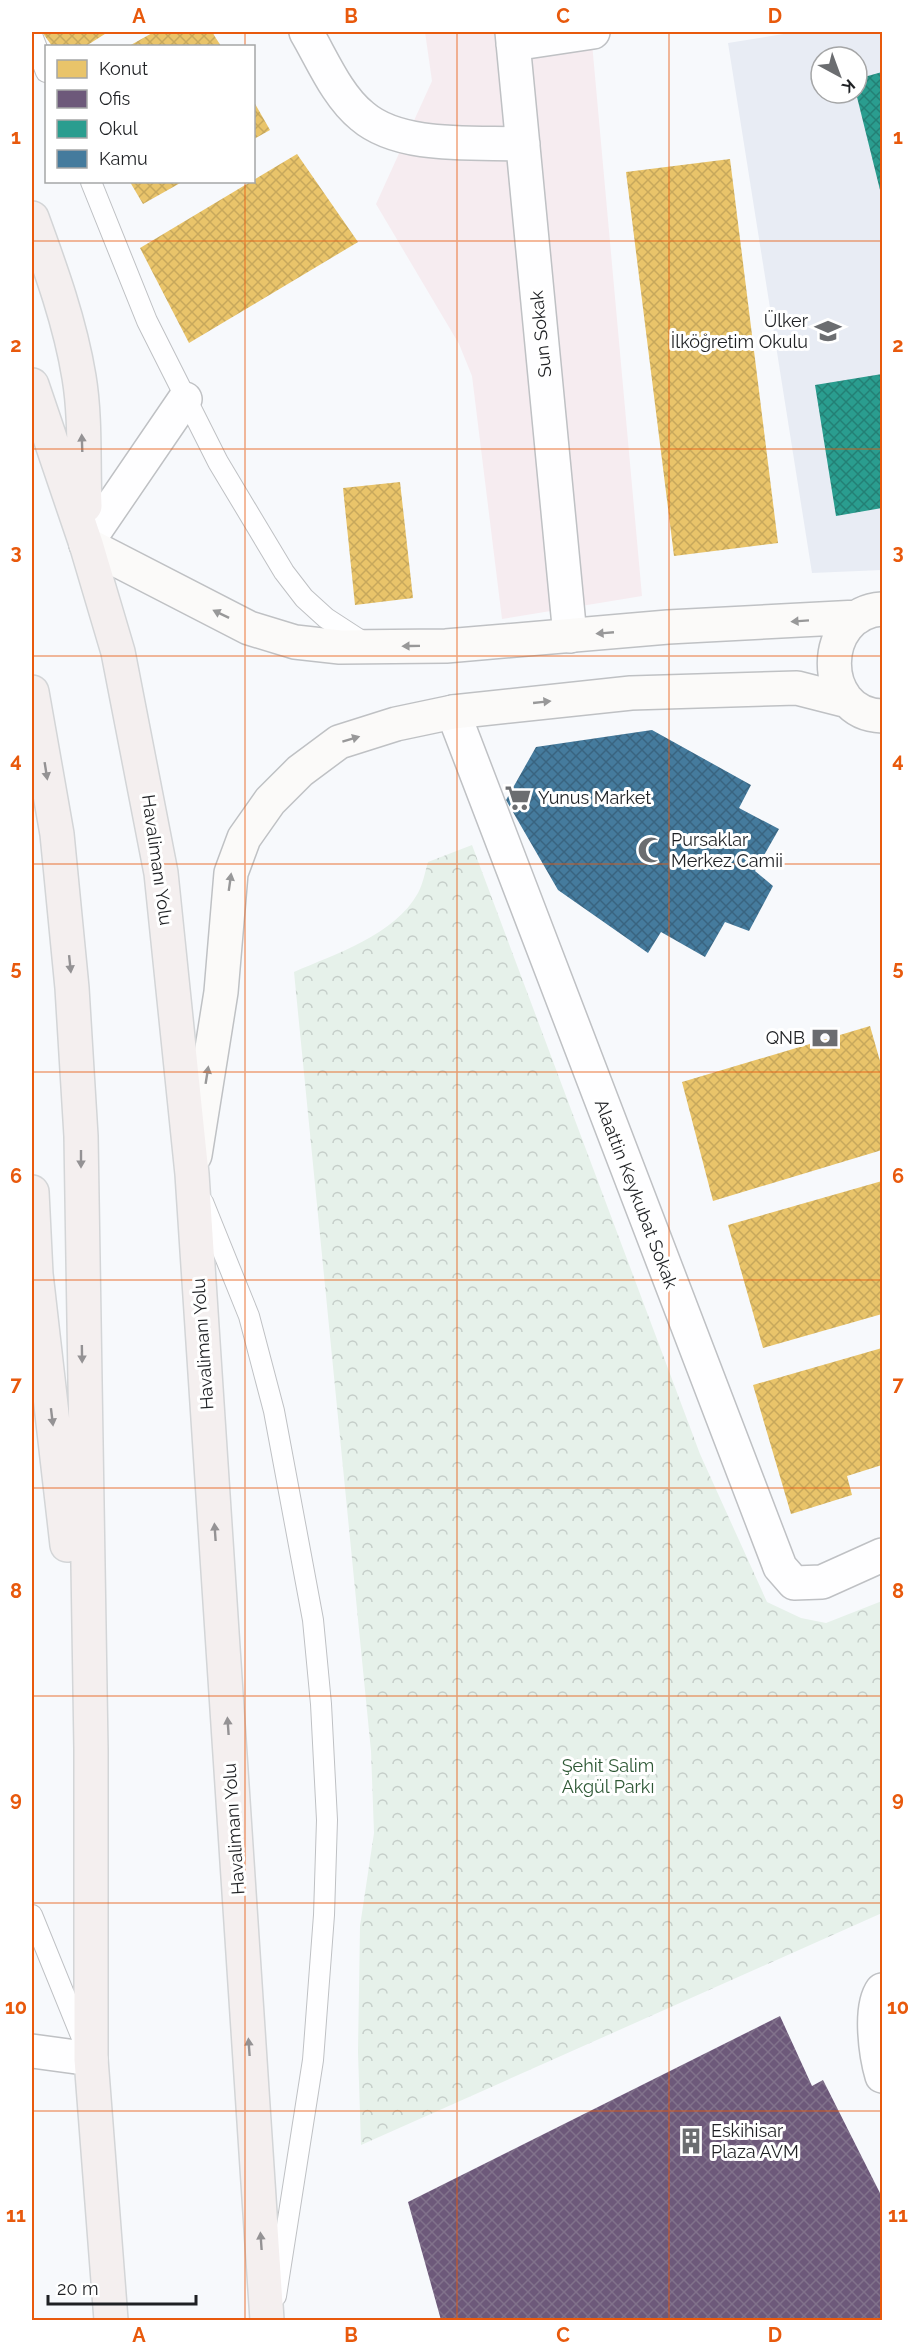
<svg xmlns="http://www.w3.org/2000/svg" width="914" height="2352" font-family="Raleway,sans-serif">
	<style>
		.commercial { fill: #f6ecf0 }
		.built { fill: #e8ecf4; fill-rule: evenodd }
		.forest { fill: url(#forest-crowns) }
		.homes { fill: url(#homes-cross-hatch) }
		.offices { fill: url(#offices-cross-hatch) }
		.schools { fill: url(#schools-cross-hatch) }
		.public { fill: url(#public-cross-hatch) }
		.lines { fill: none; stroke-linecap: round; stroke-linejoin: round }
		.lane-casing { stroke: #bfc1c4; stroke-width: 22 }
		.street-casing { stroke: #bfc1c4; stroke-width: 36 }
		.secondary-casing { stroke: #bfc1c4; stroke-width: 36 }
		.highway-casing { stroke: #d3d5d7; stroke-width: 36 }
		.lane { stroke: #fefeff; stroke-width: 20 }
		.street { stroke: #fefeff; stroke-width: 33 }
		.secondary { stroke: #fbfaf9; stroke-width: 33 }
		.highway { stroke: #f4efef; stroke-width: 33 }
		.oneway { fill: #949294 }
		.oneway2 { fill: #989899 }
		.grid { fill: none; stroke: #e8590c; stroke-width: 1.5; stroke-opacity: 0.55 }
		.labels { text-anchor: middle; stroke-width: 6; stroke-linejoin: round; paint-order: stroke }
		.poi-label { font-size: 18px; fill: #1f2124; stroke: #fff; text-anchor: start }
		.street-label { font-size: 18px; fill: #1f2124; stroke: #fff }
		.park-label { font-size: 18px; fill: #2e5835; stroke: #fff }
		.neatline { fill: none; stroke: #e8590c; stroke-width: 2 }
		.grid-label { font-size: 20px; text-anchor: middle; font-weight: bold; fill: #e8590c }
	</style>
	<defs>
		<pattern id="forest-crowns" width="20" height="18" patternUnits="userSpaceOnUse" patternTransform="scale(1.5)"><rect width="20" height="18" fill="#e6f1ea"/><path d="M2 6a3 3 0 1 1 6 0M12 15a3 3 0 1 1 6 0" fill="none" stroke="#c5cec9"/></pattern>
		<pattern id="homes-cross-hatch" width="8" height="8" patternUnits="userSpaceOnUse" patternTransform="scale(1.5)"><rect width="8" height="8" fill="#e9c46a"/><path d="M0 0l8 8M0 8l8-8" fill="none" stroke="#c7a85c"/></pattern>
		<pattern id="offices-cross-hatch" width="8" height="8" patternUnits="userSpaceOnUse" patternTransform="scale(1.5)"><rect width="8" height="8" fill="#6d597a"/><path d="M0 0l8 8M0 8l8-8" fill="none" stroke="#81728b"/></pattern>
		<pattern id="schools-cross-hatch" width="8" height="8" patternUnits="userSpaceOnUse" patternTransform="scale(1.5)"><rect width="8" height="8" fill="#2a9d8f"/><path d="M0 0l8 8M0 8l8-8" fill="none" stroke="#238075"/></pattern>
		<pattern id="public-cross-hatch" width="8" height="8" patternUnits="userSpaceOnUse" patternTransform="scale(1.5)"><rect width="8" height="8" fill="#457b9d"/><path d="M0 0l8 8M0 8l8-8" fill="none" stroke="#396480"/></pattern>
	</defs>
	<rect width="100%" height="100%" fill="#f7f9fc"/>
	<path class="commercial" d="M425,32H591L642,596L502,619L472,376L459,344L376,204L432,81Z"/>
	<path class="built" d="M796,32H882V570L812,573L728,43ZM821,57H857V93H821Z"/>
	<path class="forest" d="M472,845L700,1454L767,1602L801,1618L826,1623L882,1601V1913L361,2145L358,2052L360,1926L374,1833L371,1751L294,972C335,954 395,935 418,893C423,884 425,872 428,862Z"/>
	<path class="homes" d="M42,32H108L86,46H52Z
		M154,32H212L221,46H129Z
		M254,102L270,130L254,139Z
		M297,154L358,242L189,343L140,248Z
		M730,159L778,543L674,556L626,172Z
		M130,182H182L143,204Z
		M400,482L413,598L355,605L343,488Z
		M870,1026L882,1068V1150L713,1201L682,1082Z
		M882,1181V1314L763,1348L728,1225Z
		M882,1348V1465L847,1476L852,1495L791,1514L753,1385Z"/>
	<path class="offices" d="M780,2016L812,2086L823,2080L882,2197V2320H441L408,2202Z"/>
	<path class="schools" d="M882,72V198L856,93L857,79Z
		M882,374V508L836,516L815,385Z"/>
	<path class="public" d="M652,730L751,785L739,808L779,829L755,871L773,886L749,931L725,922L705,957L661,932L648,953L558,890L506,800L536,747Z"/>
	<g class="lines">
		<g class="lane-casing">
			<path id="lane" d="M32,35L46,72
				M91,182L147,321L218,462L284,572L304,598L326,618L366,644
				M203,1202L249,1316L274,1411L313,1620L321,1704L327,1820L324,1915L313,2060L276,2296
				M32,1915L84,2043"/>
		</g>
		<g class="street-casing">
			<path id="street" d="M306,32C322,59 337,96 362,116C400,149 474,142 523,144
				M512,32L570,636
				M513,44L593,32
				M86,544L185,399
				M453,712L780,1567L794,1583L822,1582L882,1555
				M882,1990C869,2008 876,2056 882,2076
				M32,2051L91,2059"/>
		</g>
		<g class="secondary-casing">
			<path id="secondary" d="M86,544L249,628L295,642L340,647L446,646L668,627L858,617
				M882,609C819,613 818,714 882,716
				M195,1155L221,992L231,873L244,838L270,801L300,771L339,742L396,724L453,712L631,693L797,688L848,701"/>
		</g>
		<g class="highway-casing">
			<path id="highway" d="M32,218C51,270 70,322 79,377C86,419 83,464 85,506
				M32,385L86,544L118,652L161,873L192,1174L267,2320
				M32,692L57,834L72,988L81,1136L91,1749V2059L111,2320
				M32,1192L36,1274L67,1545"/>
		</g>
		<use href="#lane" class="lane"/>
		<use href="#street" class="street"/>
		<use href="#secondary" class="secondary"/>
		<use href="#highway" class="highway"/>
	</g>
	<defs><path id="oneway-solid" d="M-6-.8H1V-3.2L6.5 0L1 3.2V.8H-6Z" transform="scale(1.5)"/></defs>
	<g class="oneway">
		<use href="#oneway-solid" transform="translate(82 443) rotate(-92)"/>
		<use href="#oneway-solid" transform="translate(46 771) rotate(81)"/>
		<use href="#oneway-solid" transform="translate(70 964) rotate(84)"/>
		<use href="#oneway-solid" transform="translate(81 1159) rotate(90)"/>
		<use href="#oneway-solid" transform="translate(82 1354) rotate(89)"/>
		<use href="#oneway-solid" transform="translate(52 1417) rotate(83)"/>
		<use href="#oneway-solid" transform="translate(215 1532) rotate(-94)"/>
		<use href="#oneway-solid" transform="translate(228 1726) rotate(-94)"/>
		<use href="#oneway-solid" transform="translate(249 2047) rotate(-94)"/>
		<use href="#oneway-solid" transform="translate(261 2241) rotate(-94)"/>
	</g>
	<g class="oneway2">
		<use href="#oneway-solid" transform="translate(221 614) rotate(-154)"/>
		<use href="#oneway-solid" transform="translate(800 621) rotate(176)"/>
		<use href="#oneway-solid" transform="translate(605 633) rotate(175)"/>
		<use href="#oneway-solid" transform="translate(411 646) rotate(179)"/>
		<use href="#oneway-solid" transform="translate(542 702) rotate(-6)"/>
		<use href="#oneway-solid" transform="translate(351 739) rotate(-17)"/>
		<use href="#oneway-solid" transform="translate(230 882) rotate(-82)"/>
		<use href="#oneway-solid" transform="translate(207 1075) rotate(-81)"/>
	</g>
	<path class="grid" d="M245,32V46M457,32V2320M669,32V2320M245,182V2320M32,241H882M32,449H882M32,656H882M32,864H882M32,1072H882M32,1280H882M32,1488H882M32,1696H882M32,1903H882M32,2111H882"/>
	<defs>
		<g id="school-bare" transform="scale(2.07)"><path d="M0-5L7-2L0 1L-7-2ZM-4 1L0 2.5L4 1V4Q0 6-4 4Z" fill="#6b6d70" stroke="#fff" stroke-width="2.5" paint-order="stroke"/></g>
		<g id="supermarket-bare" transform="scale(2.07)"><path d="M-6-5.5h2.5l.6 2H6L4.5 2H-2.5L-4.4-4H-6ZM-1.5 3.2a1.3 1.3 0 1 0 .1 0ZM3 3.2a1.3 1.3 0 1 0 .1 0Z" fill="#6b6d70" stroke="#fff" stroke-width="2.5" paint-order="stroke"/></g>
		<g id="mosque-bare" transform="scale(2.07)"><path d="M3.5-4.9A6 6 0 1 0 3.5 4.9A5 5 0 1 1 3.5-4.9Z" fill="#6b6d70" stroke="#fff" stroke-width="2.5" paint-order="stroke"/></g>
		<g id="bank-bare" transform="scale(2.07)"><path d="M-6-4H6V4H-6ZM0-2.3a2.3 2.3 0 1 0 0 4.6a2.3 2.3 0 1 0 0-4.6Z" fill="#6b6d70" stroke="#fff" stroke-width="2.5" paint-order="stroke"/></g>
		<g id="building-bare" transform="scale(2.07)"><path d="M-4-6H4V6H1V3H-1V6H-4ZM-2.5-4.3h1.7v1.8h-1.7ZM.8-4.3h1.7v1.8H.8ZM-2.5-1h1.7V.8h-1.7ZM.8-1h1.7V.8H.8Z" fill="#6b6d70" stroke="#fff" stroke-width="2.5" paint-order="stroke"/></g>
	</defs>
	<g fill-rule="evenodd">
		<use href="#school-bare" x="828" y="331"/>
		<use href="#supermarket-bare" x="518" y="798"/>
		<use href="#mosque-bare" x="651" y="850"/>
		<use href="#bank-bare" x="825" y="1038"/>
		<use href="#building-bare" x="691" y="2141"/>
	</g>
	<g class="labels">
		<g class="poi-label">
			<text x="808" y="327" text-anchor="end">Ülker<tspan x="808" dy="21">İlköğretim Okulu</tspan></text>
			<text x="538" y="804">Yunus Market</text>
			<text x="671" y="846">Pursaklar<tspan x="671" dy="21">Merkez Camii</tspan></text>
			<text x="805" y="1044" text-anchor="end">QNB</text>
			<text x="711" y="2137">Eskihisar<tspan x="711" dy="21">Plaza AVM</tspan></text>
		</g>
		<g class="street-label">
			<text transform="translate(541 334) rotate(-96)" y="6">Sun Sokak</text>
			<text transform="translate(157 860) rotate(82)" y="6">Havalimanı Yolu</text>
			<text transform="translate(636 1194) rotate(69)" y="6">Alaattin Keykubat Sokak</text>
			<text transform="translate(203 1344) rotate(-94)" y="6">Havalimanı Yolu</text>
			<text transform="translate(234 1829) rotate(-94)" y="6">Havalimanı Yolu</text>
		</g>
		<g class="park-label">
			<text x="608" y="1772">Şehit Salim<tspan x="608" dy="21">Akgül Parkı</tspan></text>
		</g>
	</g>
	<rect width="914" height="2352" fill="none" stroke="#ffffff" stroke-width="66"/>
	<rect x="45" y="45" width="210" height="138" fill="#ffffff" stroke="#a5a6a7" stroke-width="1.5"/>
	<rect x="57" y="60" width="30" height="18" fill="#e9c46a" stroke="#a5a6a7" stroke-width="1.5"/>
	<text x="99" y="75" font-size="18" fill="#1f2124">Konut</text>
	<rect x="57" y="90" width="30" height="18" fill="#6d597a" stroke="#a5a6a7" stroke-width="1.5"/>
	<text x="99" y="105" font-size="18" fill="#1f2124">Ofis</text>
	<rect x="57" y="120" width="30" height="18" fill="#2a9d8f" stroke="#a5a6a7" stroke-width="1.5"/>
	<text x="99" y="135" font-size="18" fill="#1f2124">Okul</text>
	<rect x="57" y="150" width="30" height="18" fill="#457b9d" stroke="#a5a6a7" stroke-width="1.5"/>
	<text x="99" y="165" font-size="18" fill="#1f2124">Kamu</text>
	<g transform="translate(839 75) rotate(139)"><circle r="28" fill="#ffffff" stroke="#a5a6a7" stroke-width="1.5"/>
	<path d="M0-4.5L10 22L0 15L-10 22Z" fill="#6b6d70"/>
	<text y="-9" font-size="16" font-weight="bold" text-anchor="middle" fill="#1f2124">K</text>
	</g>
	<path d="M48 2295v9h148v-9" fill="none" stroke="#1f2124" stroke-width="3"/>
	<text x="57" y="2295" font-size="18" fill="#1f2124" stroke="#ffffff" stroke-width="4.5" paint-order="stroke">20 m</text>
	<rect x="33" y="33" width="848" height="2286" class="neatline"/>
	<g class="grid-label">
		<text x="139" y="23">A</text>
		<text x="351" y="23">B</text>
		<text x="563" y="23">C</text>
		<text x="775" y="23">D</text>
		<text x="16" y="144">1</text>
		<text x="898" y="144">1</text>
		<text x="16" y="352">2</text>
		<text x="898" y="352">2</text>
		<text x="16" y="559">3</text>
		<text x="898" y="559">3</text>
		<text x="16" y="767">4</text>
		<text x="898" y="767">4</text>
		<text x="16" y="975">5</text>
		<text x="898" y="975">5</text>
		<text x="16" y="1183">6</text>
		<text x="898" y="1183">6</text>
		<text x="16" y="1391">7</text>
		<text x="898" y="1391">7</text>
		<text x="16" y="1598">8</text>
		<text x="898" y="1598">8</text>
		<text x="16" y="1806">9</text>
		<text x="898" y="1806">9</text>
		<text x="16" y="2014">10</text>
		<text x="898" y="2014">10</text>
		<text x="16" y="2222">11</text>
		<text x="898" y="2222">11</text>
		<text x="139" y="2342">A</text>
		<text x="351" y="2342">B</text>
		<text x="563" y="2342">C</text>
		<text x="775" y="2342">D</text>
	</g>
</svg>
